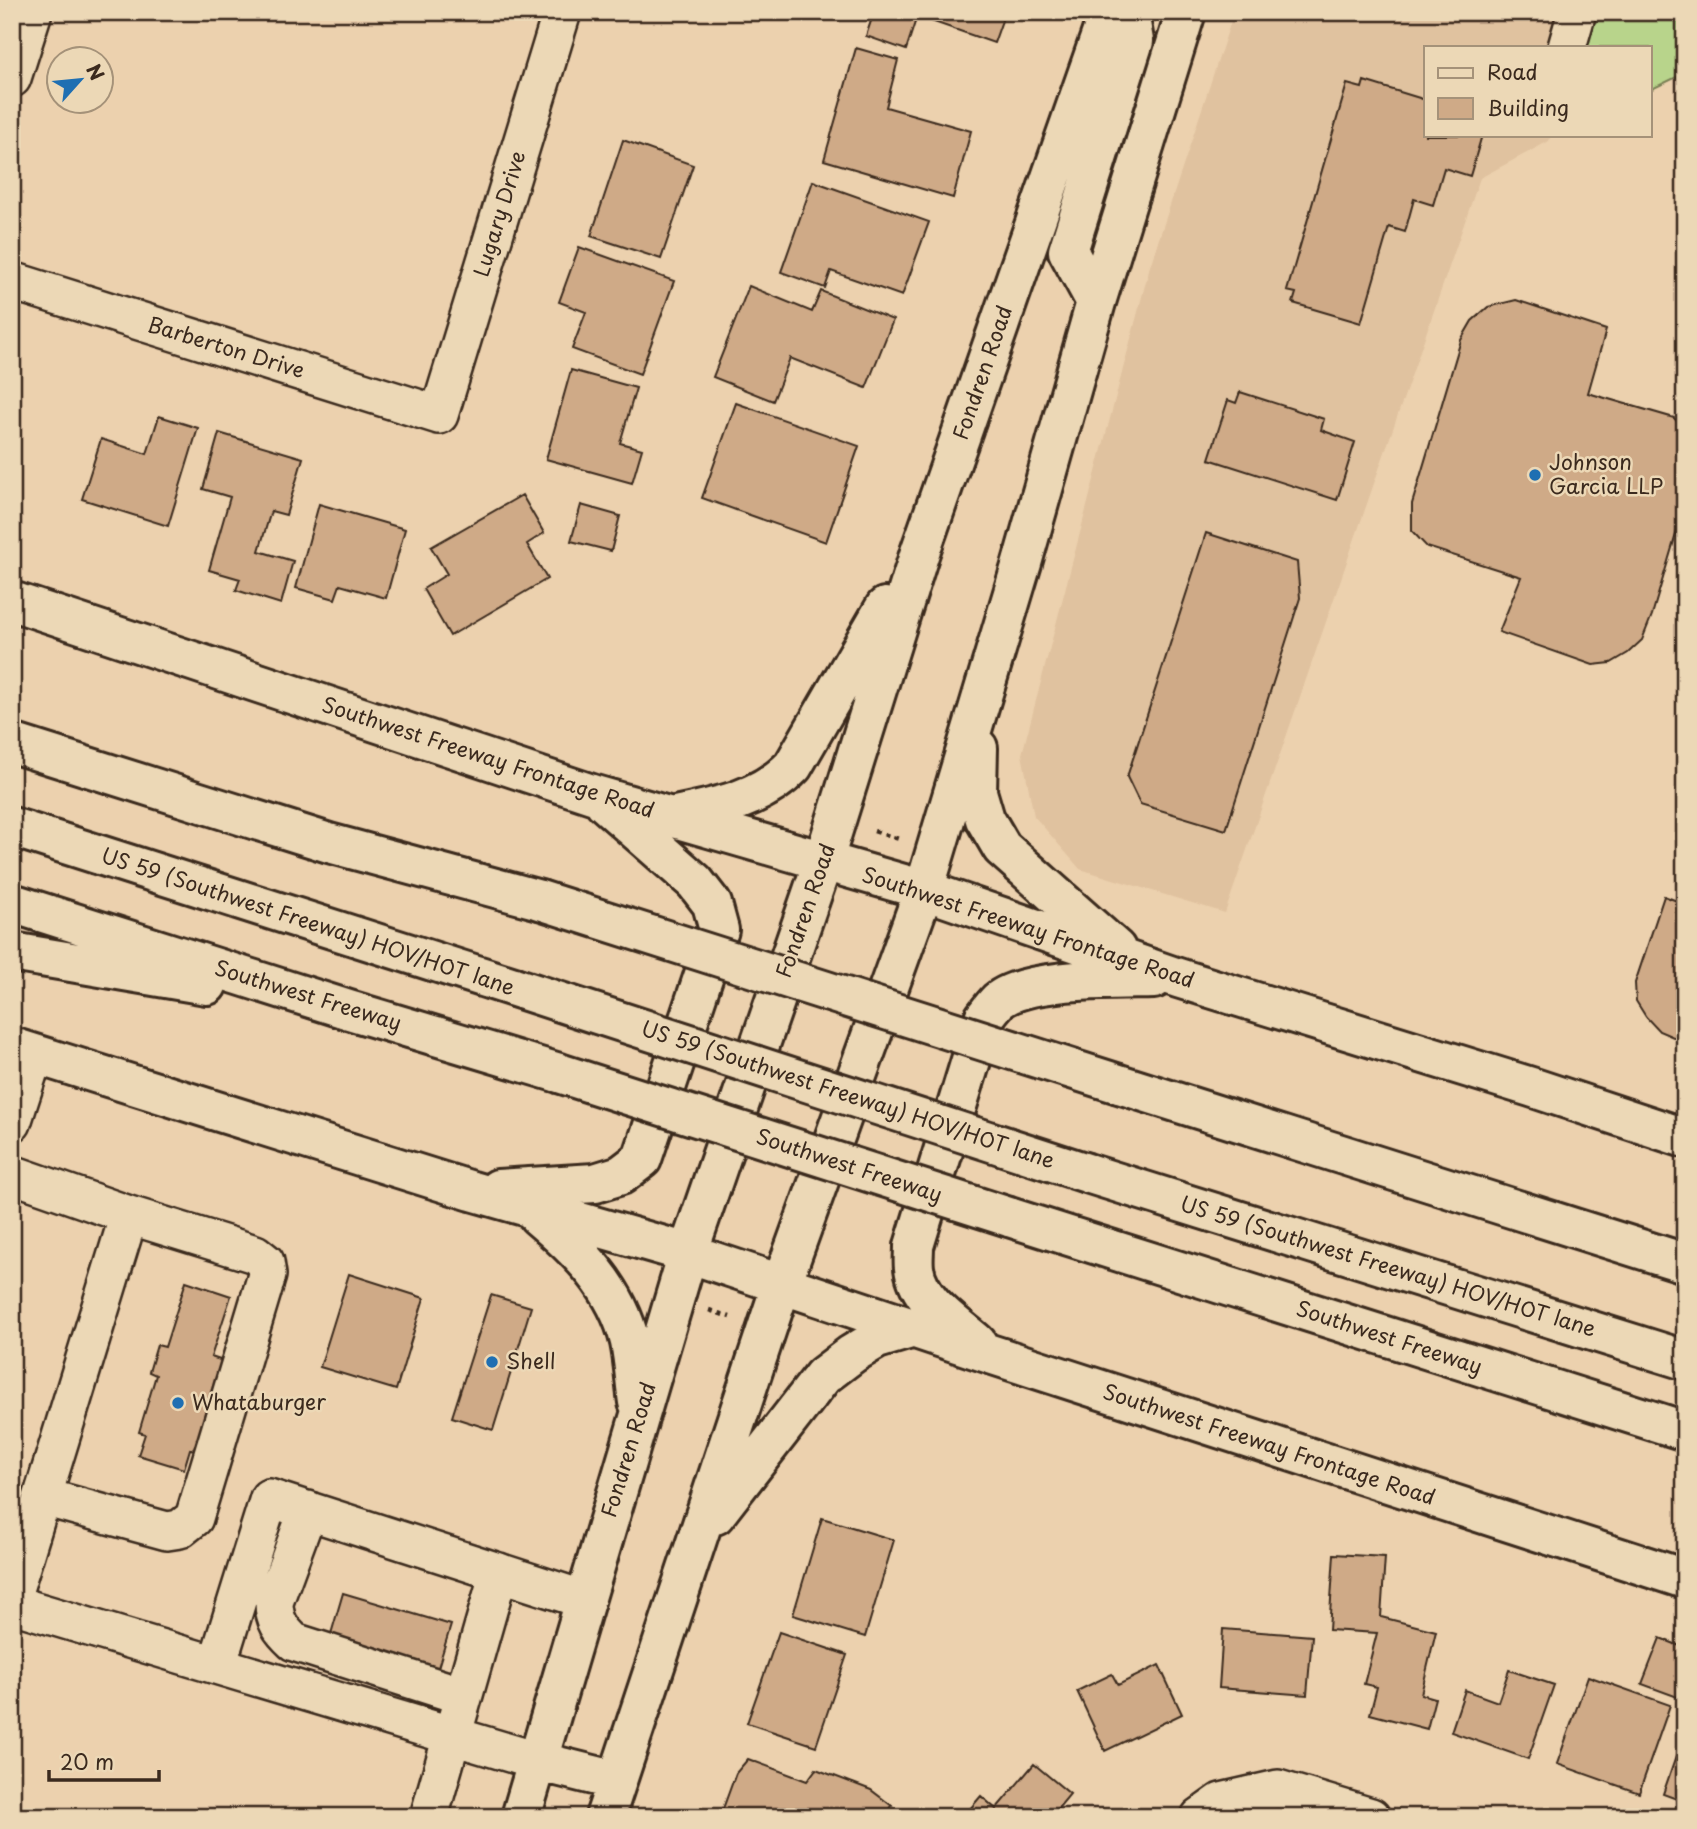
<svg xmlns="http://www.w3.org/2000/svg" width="1697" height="1829" font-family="'Playpen Sans',sans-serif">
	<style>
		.built { fill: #e0c29f }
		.green { fill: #b8d48b; stroke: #7a7f54; stroke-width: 2 }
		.building { fill: #cfaa87; stroke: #3b2a1e; stroke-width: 2 }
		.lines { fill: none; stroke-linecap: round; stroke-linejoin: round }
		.minor-casing { stroke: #3b2a1e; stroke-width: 42 }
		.major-casing { stroke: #3b2a1e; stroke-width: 44 }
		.highway-casing { stroke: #3b2a1e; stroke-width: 44 }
		.path { stroke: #3b2a1e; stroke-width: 4.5; stroke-dasharray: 5 5; stroke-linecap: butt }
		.minor { stroke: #ecd8b6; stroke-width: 37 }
		.major { stroke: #ecd8b6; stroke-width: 38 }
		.highway { stroke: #ecd8b6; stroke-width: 38 }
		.highway-bridge-casing { stroke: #3b2a1e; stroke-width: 44; stroke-linecap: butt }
		.highway-bridge { stroke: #ecd8b6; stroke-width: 38 }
		.poi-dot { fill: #1f6fb2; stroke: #ecd8b6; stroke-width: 2.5 }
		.labels { text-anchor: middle; stroke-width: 5; stroke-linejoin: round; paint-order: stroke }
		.street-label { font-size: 21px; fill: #3b2a1e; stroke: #ecd8b6 }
		.poi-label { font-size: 21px; fill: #3b2a1e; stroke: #ecd8b6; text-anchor: start }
	</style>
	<rect width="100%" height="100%" fill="#ecd1ae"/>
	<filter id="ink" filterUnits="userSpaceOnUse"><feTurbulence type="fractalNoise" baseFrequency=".0143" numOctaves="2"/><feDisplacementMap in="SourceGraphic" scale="14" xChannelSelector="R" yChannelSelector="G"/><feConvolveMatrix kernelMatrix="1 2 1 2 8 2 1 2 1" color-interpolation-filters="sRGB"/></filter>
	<g filter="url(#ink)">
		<path class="built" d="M1234,12H1592L1581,47H1426V135H1551L1549,141L1480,178L1225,913L1080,869L1034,816L1022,754L1150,266Z"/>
		<path class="green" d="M1592,12H1685V73L1650,90V47H1581Z"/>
		<path class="building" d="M874,12H1005L994,43L917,16L906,50L866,36Z
			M856,48L898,60L886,107L971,131L953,198L824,160Z
			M1364,81L1426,100V135H1482L1470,176L1444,168L1433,205L1414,199L1405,232L1389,227L1361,323L1293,303L1296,293L1287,291L1347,84L1362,88Z
			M623,140L693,165L661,259L591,236Z
			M813,181L929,222L902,296L831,271L825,288L781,272Z
			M579,247L674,281L640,374L572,349L586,312L559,302Z
			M749,286L812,312L821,291L893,320L866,388L790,358L773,401L713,377Z
			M1516,300L1606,330L1588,393L1674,418L1685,430V504L1652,615L1642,640L1628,653L1611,663L1593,665L1499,632L1521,577L1427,547L1412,531V504L1461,340L1472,321L1488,307Z
			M571,370L636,388L620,443L642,449L632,483L546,459Z
			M1240,392L1324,419L1321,430L1355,442L1337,500L1209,459L1228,400L1236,403Z
			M736,403L859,446L826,542L702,498Z
			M159,416L198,428L168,526L82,499L101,439L147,454Z
			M219,433L303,458L286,515L271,511L259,551L293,561L281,604L236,590L240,579L209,570L230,497L203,489Z
			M522,495L544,533L527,544L547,579L450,636L423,589L447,574L431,547Z
			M319,504L405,529L386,598L340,585L335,599L296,588Z
			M581,505L620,516L611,551L571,541Z
			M1685,526V624L1679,609L1678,548Z
			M1206,533L1297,562L1300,598L1226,830L1140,804L1127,777Z
			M1664,896L1685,904V1042L1659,1031L1646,1017L1636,1001L1635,983Z
			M349,1274L424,1298L396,1390L320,1367Z
			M186,1281L231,1296L211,1357L223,1361L195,1450L190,1449L184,1469L138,1455L145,1434L139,1432L156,1375L149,1372L157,1345L165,1347Z
			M491,1295L531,1307L493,1430L452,1417Z
			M822,1518L894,1540L865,1637L793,1615Z
			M1334,1554L1385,1557L1381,1617L1436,1631L1421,1694L1435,1698L1427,1729L1370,1714L1377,1687L1364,1684L1377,1633L1329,1630Z
			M343,1593L451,1625L433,1684L326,1651Z
			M1223,1629L1312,1636L1307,1695L1219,1688Z
			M779,1632L847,1655L816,1746L747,1723Z
			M1660,1638L1685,1648V1694L1683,1699L1642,1684Z
			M1159,1665L1182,1714L1105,1751L1077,1691L1112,1674L1118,1685Z
			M1509,1670L1554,1685L1528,1759L1451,1732L1465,1690L1498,1702Z
			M1588,1676L1670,1705L1639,1793L1557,1764Z
			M1681,1742L1685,1743V1802L1663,1794Z
			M748,1759L807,1781L816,1769L871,1790L892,1806L884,1817H720L736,1773Z
			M1034,1764L1070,1794L1051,1817H963L981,1796L996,1809Z"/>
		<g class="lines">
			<g class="minor-casing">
				<path id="minor" d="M1567,47L1577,12
					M12,78L33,12
					M12,281L439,415L562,12
					M12,1123L34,1055
					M12,1174L129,1215L12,1596
					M43,1497L167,1531L180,1529L194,1518L267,1275L265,1262L255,1254L129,1215
					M308,1510L274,1602C274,1621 281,1630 294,1642L463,1696
					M12,1604L537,1761
					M217,1665L269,1498L585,1600
					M429,1817L499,1572
					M1200,1817L1221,1802L1278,1789L1371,1817"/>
			</g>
			<g class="major-casing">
				<path id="major" d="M1096,302L1068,251L1134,41L1129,12
					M12,601L595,795L924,890L1178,978L1531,1087L1685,1138
					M978,748L977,792L985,819L1002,848L1116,949
					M675,816C718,807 762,799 793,766L885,607
					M12,1047L472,1191L688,1253L990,1354L1685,1579
					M498,1189L595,1183L621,1175L642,1159L719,930L712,904L695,882L605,803
					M538,1216C578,1250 617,1287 630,1342C634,1361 635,1382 638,1402
					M977,1343C954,1323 918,1300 914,1268C913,1261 914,1254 914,1246L984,1018C988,1013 993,1006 998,1001C1026,977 1117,980 1154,979
					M715,1515L823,1376L852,1354L877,1339L914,1328
					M537,1761L617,1781
					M521,1817L688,1253L823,862L920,552L1109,12
					M605,1817L782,1283L924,890L1022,563L1096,302L1186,12"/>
			</g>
			<g class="highway-casing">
				<path id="highway" d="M12,743L329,843L540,900
					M12,827L514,987
					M12,903L349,1010L559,1073
					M12,952L207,985
					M1119,1084L1685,1263
					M1087,1173L1685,1360
					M1009,1217L1685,1431"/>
			</g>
			<path class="path" d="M874,831L899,839
				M709,1310L730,1317"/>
			<use href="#minor" class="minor"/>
			<use href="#major" class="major"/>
			<use href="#highway" class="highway"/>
			<g class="highway-bridge-casing">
				<path id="highway-bridge" d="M540,900L1119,1084
					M514,987L1087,1173
					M559,1073L1009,1217"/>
			</g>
			<use href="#highway-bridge" class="highway-bridge"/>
		</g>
	</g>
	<g class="poi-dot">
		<circle cx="1535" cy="475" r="7"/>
		<circle cx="492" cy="1362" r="7"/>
		<circle cx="178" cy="1403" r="7"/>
	</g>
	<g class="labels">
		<g class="street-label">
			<text transform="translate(500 214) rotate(-73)" y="7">Lugary Drive</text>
			<text transform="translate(226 348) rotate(17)" y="7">Barberton Drive</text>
			<text transform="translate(983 373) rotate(-71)" y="7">Fondren Road</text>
			<text transform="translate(488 758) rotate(18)" y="7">Southwest Freeway Frontage Road</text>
			<text transform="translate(806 911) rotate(-71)" y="7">Fondren Road</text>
			<text transform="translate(308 922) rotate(18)" y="7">US 59 (Southwest Freeway) HOV/HOT lane</text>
			<text transform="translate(1028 928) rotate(18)" y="7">Southwest Freeway Frontage Road</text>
			<text transform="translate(308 996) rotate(17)" y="7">Southwest Freeway</text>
			<text transform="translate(848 1095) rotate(18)" y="7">US 59 (Southwest Freeway) HOV/HOT lane</text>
			<text transform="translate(849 1166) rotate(18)" y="7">Southwest Freeway</text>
			<text transform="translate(1388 1267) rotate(17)" y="7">US 59 (Southwest Freeway) HOV/HOT lane</text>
			<text transform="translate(1389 1338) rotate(18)" y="7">Southwest Freeway</text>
			<text transform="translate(1269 1445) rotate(18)" y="7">Southwest Freeway Frontage Road</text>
			<text transform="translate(629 1450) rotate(-73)" y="7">Fondren Road</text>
		</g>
		<g class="poi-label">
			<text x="1549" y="470">Johnson<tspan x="1549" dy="24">Garcia LLP</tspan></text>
			<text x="506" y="1369">Shell</text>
			<text x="192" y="1410">Whataburger</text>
		</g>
	</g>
	<rect width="1697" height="1829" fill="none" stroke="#ecd8b6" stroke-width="42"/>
	<rect x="21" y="21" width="1655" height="1787" fill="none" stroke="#3b2a1e" stroke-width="2.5" filter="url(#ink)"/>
	<rect x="1424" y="46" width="228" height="91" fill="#ecd8b6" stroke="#a59279" stroke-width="2"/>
	<rect x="1438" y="68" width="35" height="10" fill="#ecd8b6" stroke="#a59279" stroke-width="2"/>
	<text x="1487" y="80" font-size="21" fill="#3b2a1e">Road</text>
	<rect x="1438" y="98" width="35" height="21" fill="#cfaa87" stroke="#a59279" stroke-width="2"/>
	<text x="1487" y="116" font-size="21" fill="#3b2a1e">Building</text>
	<g transform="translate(80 80) rotate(63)"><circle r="33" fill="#ecd8b6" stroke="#a59279" stroke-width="2"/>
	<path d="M0-5L12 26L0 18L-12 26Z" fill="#1f6fb2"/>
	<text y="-10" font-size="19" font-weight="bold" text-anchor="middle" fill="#3b2a1e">N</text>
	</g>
	<path d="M49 1770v10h110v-10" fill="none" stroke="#3b2a1e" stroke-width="3.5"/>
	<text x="60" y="1770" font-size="21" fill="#3b2a1e" stroke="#ecd8b6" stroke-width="5" paint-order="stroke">20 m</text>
</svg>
